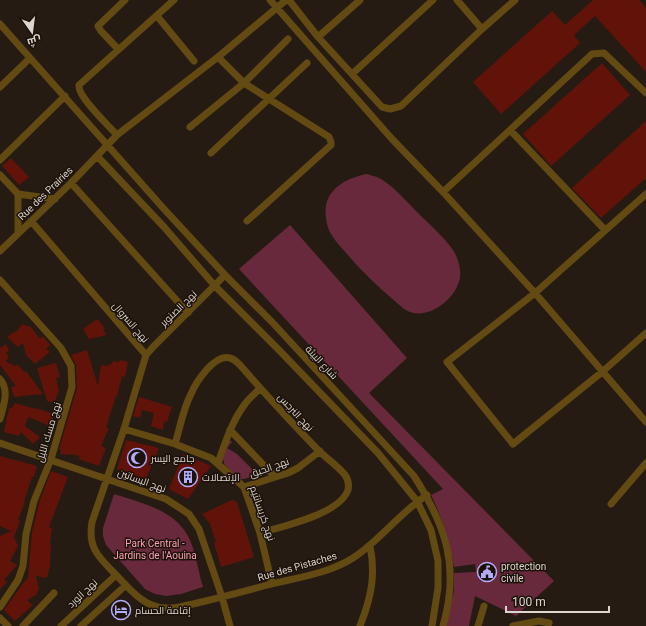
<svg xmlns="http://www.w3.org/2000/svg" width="646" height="626" font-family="Roboto,Cairo,sans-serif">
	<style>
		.green { fill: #67293b }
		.building { fill: #611309 }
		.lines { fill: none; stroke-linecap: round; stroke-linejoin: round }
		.minor { stroke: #634a12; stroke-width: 7 }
		.labels { text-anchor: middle; stroke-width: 3; stroke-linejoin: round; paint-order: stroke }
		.street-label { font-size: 10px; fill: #dcd5cf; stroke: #1c120a }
		.poi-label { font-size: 10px; fill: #dcd5cf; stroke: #1c120a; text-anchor: start }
		.park-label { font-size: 10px; fill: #fd9fb6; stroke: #1c120a }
	</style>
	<rect width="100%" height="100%" fill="#251b13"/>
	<path class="green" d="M367,174C373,176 379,177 384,181C396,189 407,202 417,212C429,224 443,236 453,250C457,256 459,262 460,270C464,294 427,325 404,309C384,292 364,274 347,254C341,247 334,240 330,232C328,228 326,222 326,217C322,191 345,178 367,174Z
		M290,225L407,358L369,393L554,581L516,616L475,596L469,626H446L454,591V573L476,572L475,564L454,567C449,540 443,520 431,495L443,489L239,269Z
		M230,440L232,442L227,448L237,454L258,475L244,479H239L224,464L223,458Z
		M114,494C141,503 173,509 188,536C196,551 198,571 203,587L181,594L166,596L155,594L145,589L106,545L103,536V528Z"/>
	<path class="building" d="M593,0H639L646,8V72L595,16L574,35L580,43L501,114L473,82L552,11L565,25Z
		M602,63L630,95L551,166L523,134Z
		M646,121V178L601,218L572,188Z
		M11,158L29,177L19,185L2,166Z
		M97,319L101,323L105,329L103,330L107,335L89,339L83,329Z
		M22,324L31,327L40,339L43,336L50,345L46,349L50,352L35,364L26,355L23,343L18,347L7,337L14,332H16Z
		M6,344L9,350L6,353L9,358L5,361L15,366L18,365L24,372L26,371L43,394L14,397L11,387L16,386L0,365V346L1,348Z
		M87,350L98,386L101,365L108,366L109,364H112L113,361L119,362L120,360L128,362L125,377L122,376L117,396H116L106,428H109L101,446L106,448L99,466L78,459L80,456L69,454L68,455L60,454L61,450L59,449L77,388L76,365L71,355Z
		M56,363L60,377L56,378L59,391L54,403L47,401L37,368Z
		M139,397L172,407L167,422L164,421L163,430L151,426L154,413L142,410L140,418L133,416Z
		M15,403L36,409V408L54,414L50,426L28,417L25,426L40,437L33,444L21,432L19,436L4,432L9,408H12Z
		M126,440L159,448L146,479L117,469Z
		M183,454L211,466L188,499L169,489Z
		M0,456L37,466L34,477H32L24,502H25L18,520L20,521L14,537L18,546L10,561L17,565L4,580L7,582L0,589V536L11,531L0,526Z
		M51,471L68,477L49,527L52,528L50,544H51L50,566L47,578L36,576L39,589L36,595L27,600L33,605L15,621L4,610L24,582L28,578L32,532L40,500Z
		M232,500L237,502L254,557L221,567L214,543L216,542L210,524L202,514Z"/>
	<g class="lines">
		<path class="minor" d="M270,0L392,139L443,192L535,293L646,422
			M289,0L318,37L382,107L390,109L401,106L482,29L515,0
			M457,0L482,29
			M157,16L194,61
			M0,24L164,209L225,275L272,322L414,476C446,526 460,567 443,626
			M318,37L360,0
			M118,49L101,31L98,26L125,0
			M218,57L244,83L329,137L331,142V145L247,221
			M352,74L433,0
			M0,87L29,59
			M190,127L244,83L288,39
			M510,130L605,230
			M117,135C108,125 77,96 79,85L174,0
			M211,153L307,63
			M97,156L164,227L215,286L278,349L378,453L417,501L431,530L438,561V588L432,626
			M0,160L65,96
			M0,175L18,194L55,199
			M71,183L188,313
			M443,192L592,54L604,53L646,93
			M18,194V232
			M646,194L535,293L447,362L513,444L602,372L646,333
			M31,221L146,355L124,429L92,522C87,550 101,559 119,578C132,592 146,608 166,608C175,609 185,605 193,604C218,598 242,592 267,585C295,578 328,574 353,558C380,541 399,513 427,495
			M0,251L71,183L117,135L218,57L286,0
			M0,280L61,348L71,366L72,387L51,459L34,501L26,534L23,566L18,580L0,607
			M146,355L154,346L225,275
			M0,379C10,390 3,407 0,419
			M124,429L175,444L211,458L244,487L260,533L272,584
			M230,430L274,476
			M0,443L166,499L189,514L199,529L222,597L230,626
			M175,444C180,428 183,409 191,394C196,382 215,353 230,358C234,359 237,362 240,365C265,394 291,422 318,450C327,459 338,466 345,475C348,479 349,485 348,490C340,514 283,526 260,533
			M218,463C225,443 232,421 245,404C249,398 255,394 260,388
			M244,487L288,473L298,468L320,451
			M611,504L646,463
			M0,618L8,626
			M23,626L54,593
			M61,626L116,575
			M81,626L126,585
			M360,626C371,598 376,575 370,546
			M478,626L484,606
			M513,626L539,621L549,623"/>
	</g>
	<defs>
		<g id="mosque-ring" transform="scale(1)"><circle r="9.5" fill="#1c120a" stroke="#b1adfa" stroke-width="1.5"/><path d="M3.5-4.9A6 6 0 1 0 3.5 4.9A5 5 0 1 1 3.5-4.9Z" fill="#b1adfa"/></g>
		<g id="building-ring" transform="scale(1)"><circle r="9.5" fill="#1c120a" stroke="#b1adfa" stroke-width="1.5"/><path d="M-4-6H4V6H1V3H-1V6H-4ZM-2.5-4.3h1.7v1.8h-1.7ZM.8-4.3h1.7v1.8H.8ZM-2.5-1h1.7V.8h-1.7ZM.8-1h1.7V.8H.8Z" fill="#b1adfa"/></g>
		<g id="civic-ring" transform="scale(1)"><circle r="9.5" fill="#1c120a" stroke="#b1adfa" stroke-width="1.5"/><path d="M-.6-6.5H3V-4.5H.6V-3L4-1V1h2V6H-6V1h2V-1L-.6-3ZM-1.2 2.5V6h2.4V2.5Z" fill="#b1adfa"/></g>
		<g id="hotel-ring" transform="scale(1)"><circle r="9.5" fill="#1c120a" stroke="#b1adfa" stroke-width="1.5"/><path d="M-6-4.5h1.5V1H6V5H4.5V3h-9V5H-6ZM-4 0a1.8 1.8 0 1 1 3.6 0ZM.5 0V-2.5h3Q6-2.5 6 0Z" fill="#b1adfa"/></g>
	</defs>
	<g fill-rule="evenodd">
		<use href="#mosque-ring" x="137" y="458"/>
		<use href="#building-ring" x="188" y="477"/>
		<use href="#civic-ring" x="487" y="572"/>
		<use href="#hotel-ring" x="121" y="610"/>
	</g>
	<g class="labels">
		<g class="street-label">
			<text transform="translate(45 193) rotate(-44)" y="4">Rue des Prairies</text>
			<text transform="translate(178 308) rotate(-44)" y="4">نهج الصنوبر</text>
			<text transform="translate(131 322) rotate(49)" y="4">نهج السروال</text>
			<text transform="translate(322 362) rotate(47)" y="4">شارع البيئة</text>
			<text transform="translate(296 412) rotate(47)" y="4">نهج النرجس</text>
			<text transform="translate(48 432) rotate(-73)" y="4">نهج مسك الليل</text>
			<text transform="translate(269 467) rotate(-19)" y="4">نهج الحبق</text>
			<text transform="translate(142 480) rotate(20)" y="4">نهج البساتين</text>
			<text transform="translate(263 513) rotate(71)" y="4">نهج كريسانتيم</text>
			<text transform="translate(297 566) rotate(-16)" y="4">Rue des Pistaches</text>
			<text transform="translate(82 593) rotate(-43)" y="4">نهج الورد</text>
		</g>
		<g class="poi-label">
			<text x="151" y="462">جامع اليسر</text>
			<text x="202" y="481">الإتصالات</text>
			<text x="501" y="570">protection<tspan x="501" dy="12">civile</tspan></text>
			<text x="135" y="614">إقامة الحسام</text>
		</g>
		<g class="park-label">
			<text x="155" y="547">Park Central -<tspan x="155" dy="12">Jardins de l'Aouina</tspan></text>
		</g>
	</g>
	<g transform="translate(32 32) rotate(166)" stroke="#1c120a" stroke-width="3" paint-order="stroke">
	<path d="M0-3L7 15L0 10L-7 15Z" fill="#dcd5cf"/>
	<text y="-6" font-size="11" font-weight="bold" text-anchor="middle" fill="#dcd5cf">ش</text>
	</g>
	<path d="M506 606v6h103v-6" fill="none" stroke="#dcd5cf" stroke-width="2"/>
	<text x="512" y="606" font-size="12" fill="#dcd5cf" stroke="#1c120a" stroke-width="3" paint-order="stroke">100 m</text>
</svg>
